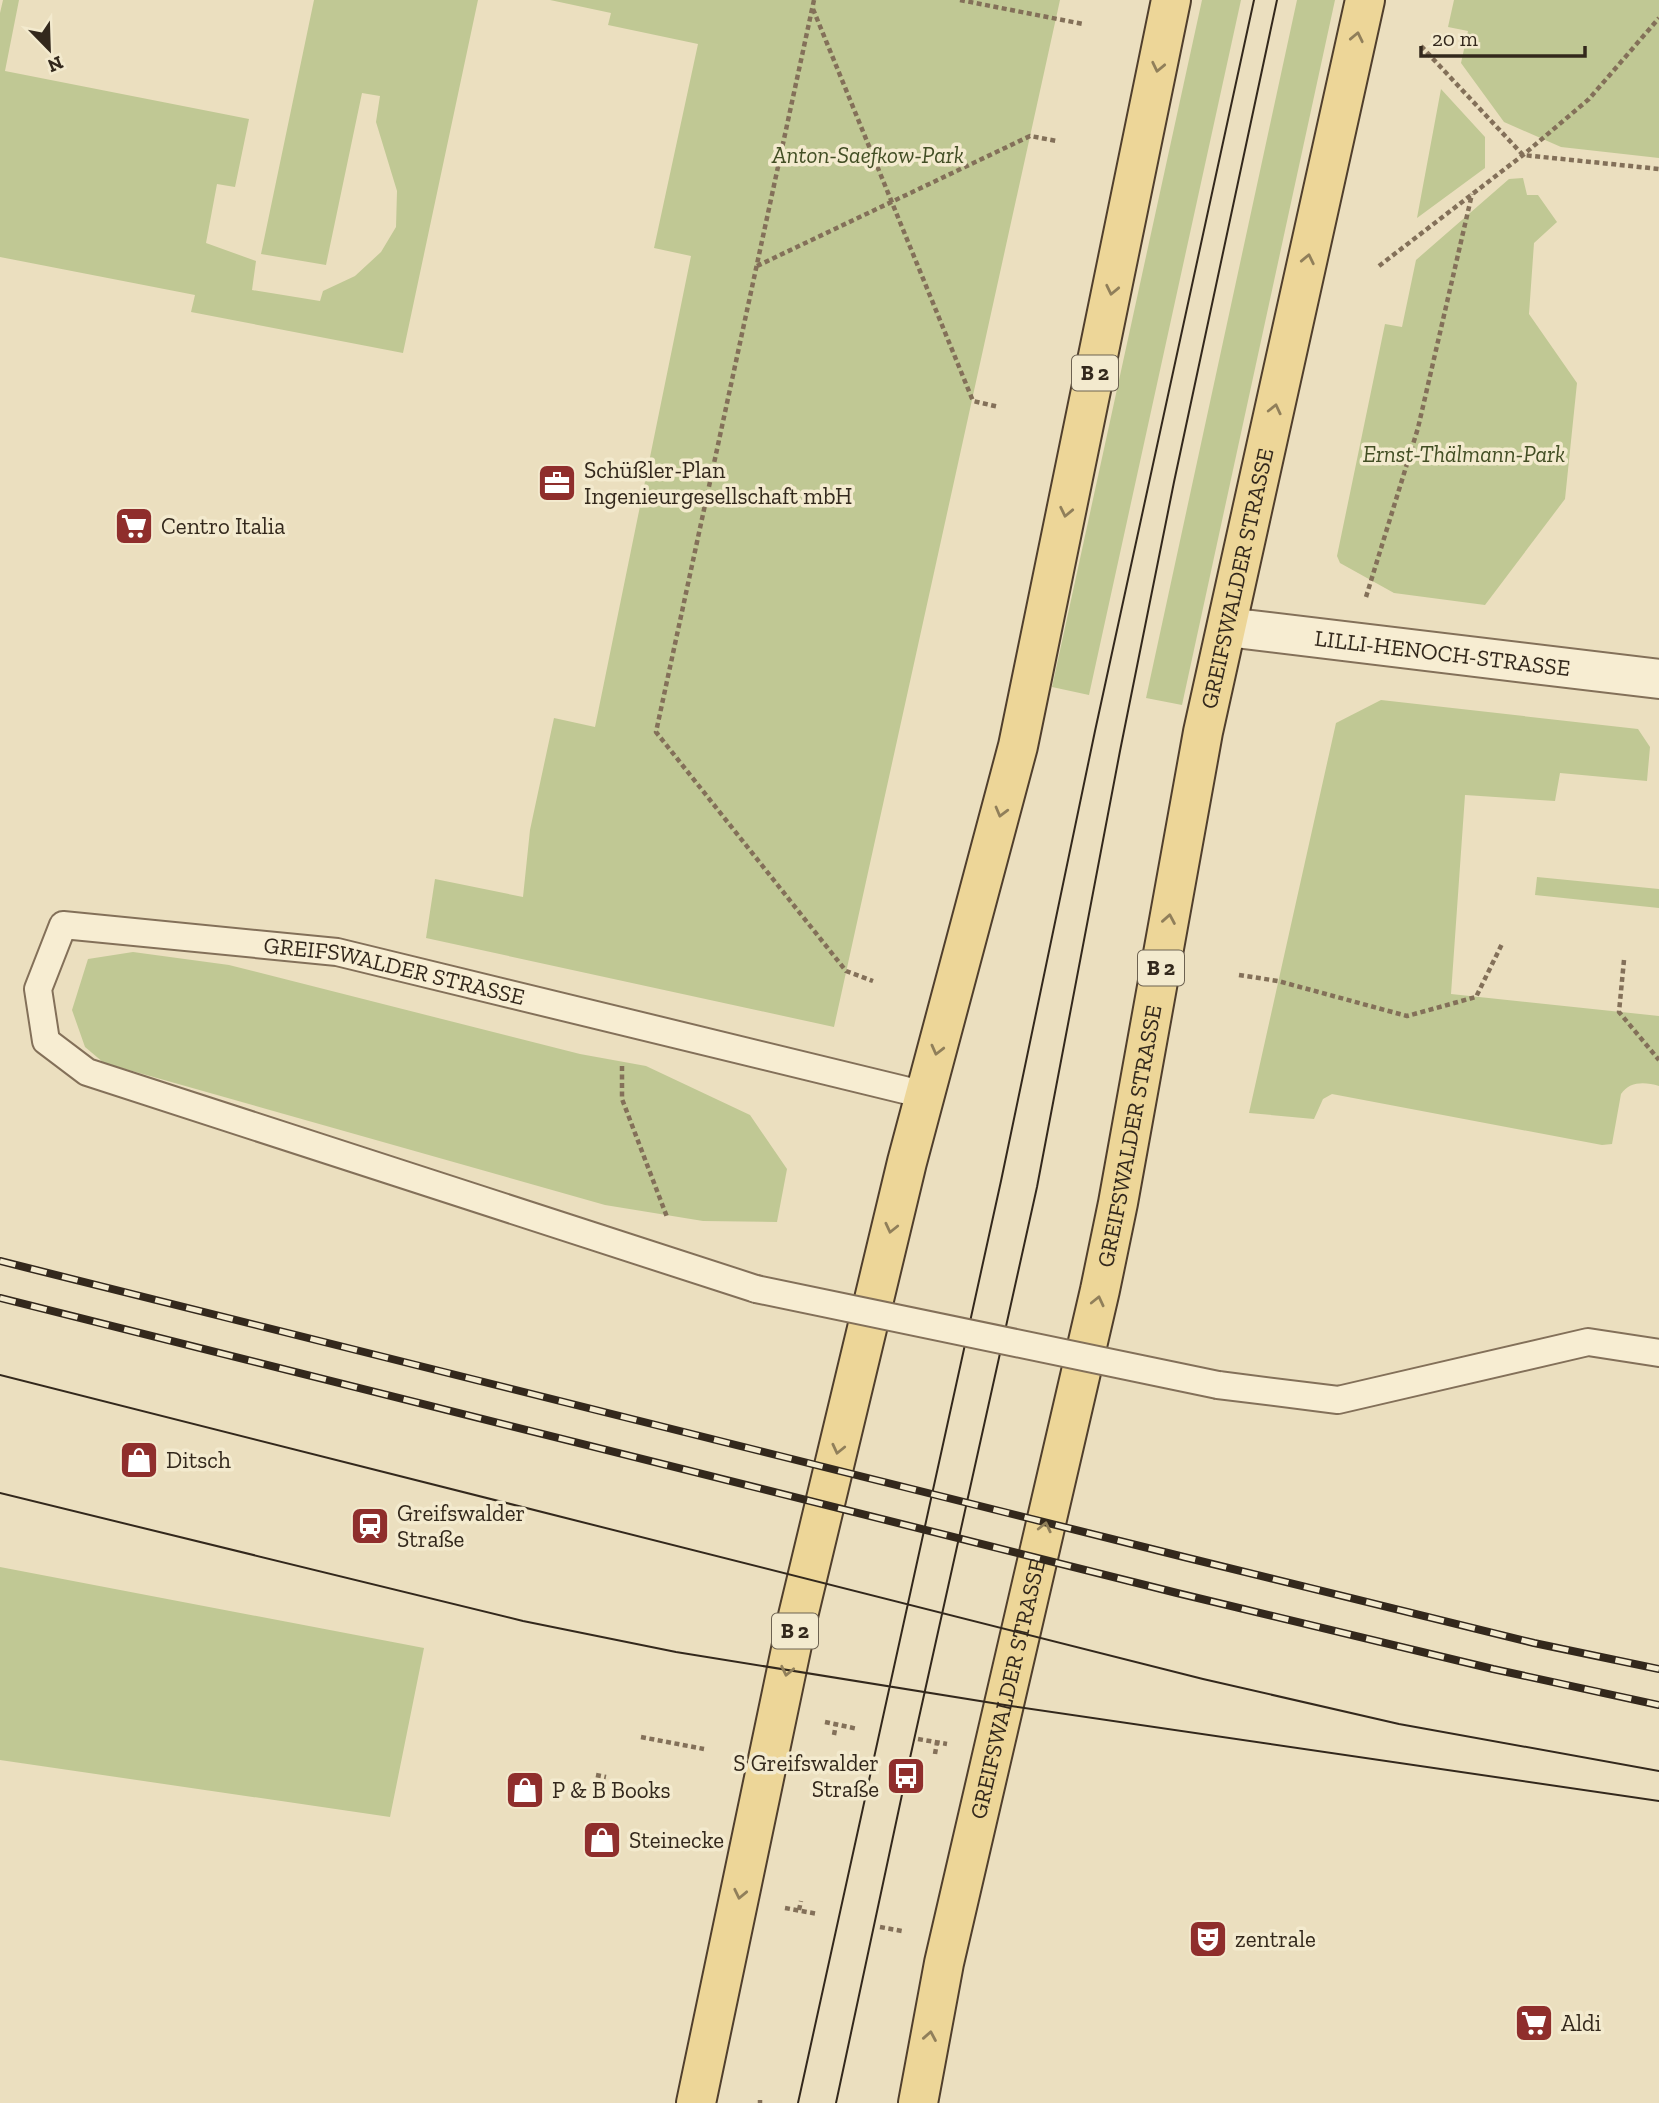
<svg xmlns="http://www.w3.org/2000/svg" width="1659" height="2103" font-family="'Zilla Slab',serif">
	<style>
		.green { fill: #c0c894 }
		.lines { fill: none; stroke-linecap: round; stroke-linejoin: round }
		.lane-casing { stroke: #837059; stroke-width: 30 }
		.street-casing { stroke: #837059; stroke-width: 42 }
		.primary-casing { stroke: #503f2d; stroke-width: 42 }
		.path { stroke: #837059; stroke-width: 4.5; stroke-dasharray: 5 3.5; stroke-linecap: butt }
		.lane { stroke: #f7edd2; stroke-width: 26 }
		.street { stroke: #f7edd2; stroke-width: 38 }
		.primary { stroke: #edd698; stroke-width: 38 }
		.tram { stroke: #33281c; stroke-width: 2 }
		.rail-casing { stroke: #33281c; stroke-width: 8 }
		.rail { stroke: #f3eace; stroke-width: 5; stroke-dasharray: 16; stroke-linecap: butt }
		.lane-bridge-casing { stroke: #837059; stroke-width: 30; stroke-linecap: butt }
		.lane-bridge { stroke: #f7edd2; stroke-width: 26 }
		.oneway { stroke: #907f5a }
		.labels { text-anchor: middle; stroke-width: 7; stroke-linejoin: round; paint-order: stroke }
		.shield { fill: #f3eace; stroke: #6d6251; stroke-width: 2 }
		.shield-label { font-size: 21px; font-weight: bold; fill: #33281c }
		.park-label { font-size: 23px; font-style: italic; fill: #424e24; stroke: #f3eace }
		.poi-label { font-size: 23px; fill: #33281c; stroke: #f3eace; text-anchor: start }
		.street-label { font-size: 23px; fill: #33281c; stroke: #f3eace }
	</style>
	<rect width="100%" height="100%" fill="#ebdfbf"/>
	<path class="green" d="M3,0H19L5,71L249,119L235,187L217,184L206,243L256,261L252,290L320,301L323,291L355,276L381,252L396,227L397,191L376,122L380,96L362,93L326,265L261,254L314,0H478L403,353L191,312L195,295L0,257V13Z
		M550,0H1060L834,1027L426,938L435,879L523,897L530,830L554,718L595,727L691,256L654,248L698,44L608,25L611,13Z
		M1202,0H1241L1089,695L1052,687Z
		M1297,0H1335L1182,705L1146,698Z
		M1454,0H1659V158L1561,147L1504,122L1461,63L1468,31L1448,27Z
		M1441,89L1485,137V168L1417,218Z
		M1523,178L1527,195H1538L1557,222L1534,243L1529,314L1577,383L1565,499L1485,605L1394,593L1340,563L1337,556L1385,324L1402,327L1416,260L1509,179Z
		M1381,700L1638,729L1650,747L1647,781L1560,773L1555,801L1465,795L1451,994L1659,1016V1086C1645,1082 1630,1081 1621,1094L1612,1144L1602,1145L1332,1094L1323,1099L1314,1119L1249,1113L1336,723Z
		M1537,877L1659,889V908L1535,895Z
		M133,952L229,965L580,1054L646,1066L750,1115L787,1169L777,1222L703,1221L605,1205L104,1063L85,1047L72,1010L88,959Z
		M0,1567L424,1648L390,1817L0,1760Z"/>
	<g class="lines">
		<g class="lane-casing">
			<g id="lane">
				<path id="s1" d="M756,1289L87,1072L46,1041L38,989L63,925L337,952L925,1095"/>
				<path d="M1218,1385L1338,1400L1588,1342L1659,1353"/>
			</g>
		</g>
		<g class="street-casing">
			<g id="street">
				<path id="s2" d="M1227,627L1659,679"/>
			</g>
		</g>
		<g class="primary-casing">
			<g id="primary">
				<path d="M696,2103L798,1616L907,1162L1018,746L1171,0"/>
				<path id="s3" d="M918,2103L944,1963L1100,1290L1118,1203L1203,732L1365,0"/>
			</g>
		</g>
		<path class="path" d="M814,0L656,732L846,971L873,981
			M960,0L1083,24
			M813,9L973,401L999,407
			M1421,46L1523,155L1659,169
			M757,266L1030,136L1057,141
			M1379,266L1523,155L1589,99L1659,18
			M1366,597L1418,428L1472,194
			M1624,960L1619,1012L1659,1060
			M1239,975L1278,981L1407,1016L1476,997L1502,944
			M622,1066V1099L667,1217
			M825,1722L858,1729
			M834,1735L836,1724
			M641,1737L704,1749
			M918,1739L947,1744
			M935,1754L937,1742
			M596,1775L606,1777
			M639,1836L682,1844
			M785,1908L818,1914
			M799,1910L801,1901
			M880,1927L902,1931
			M760,2103V2100"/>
		<use href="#lane" class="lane"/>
		<use href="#street" class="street"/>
		<use href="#primary" class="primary"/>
		<path class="tram" d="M0,1375L1203,1679L1399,1724L1659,1771
			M0,1493L523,1621L676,1652L1011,1706L1659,1801
			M798,2103L1001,1181L1095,731L1254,0
			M836,2103L906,1776L1037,1187L1120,751L1174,482L1277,0"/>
		<g class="rail-casing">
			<path id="rail" d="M0,1261L1184,1557L1534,1643L1659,1669
				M0,1298L1177,1593L1493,1669L1659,1705"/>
		</g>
		<use href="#rail" class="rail"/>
		<g class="lane-bridge-casing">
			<path id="lane-bridge" d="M756,1289L1218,1385"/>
		</g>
		<use href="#lane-bridge" class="lane-bridge"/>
	</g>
	<defs><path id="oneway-chevron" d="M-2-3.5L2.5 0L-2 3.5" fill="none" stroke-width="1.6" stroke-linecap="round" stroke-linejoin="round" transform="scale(1.75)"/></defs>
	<g class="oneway">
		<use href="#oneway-chevron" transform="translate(1357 37) rotate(-78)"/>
		<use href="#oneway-chevron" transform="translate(1158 67) rotate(102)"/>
		<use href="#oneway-chevron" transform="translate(1308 259) rotate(-78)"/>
		<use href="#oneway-chevron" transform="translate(1112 290) rotate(102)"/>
		<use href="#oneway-chevron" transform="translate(1275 409) rotate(-77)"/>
		<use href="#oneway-chevron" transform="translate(1066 512) rotate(102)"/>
		<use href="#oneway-chevron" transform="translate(1001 812) rotate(105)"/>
		<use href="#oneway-chevron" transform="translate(1169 919) rotate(-80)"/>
		<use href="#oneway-chevron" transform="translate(937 1050) rotate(104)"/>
		<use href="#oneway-chevron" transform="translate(891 1228) rotate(103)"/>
		<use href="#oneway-chevron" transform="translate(1098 1301) rotate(-77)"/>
		<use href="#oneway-chevron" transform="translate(838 1449) rotate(103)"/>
		<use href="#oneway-chevron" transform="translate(1045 1527) rotate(-77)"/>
		<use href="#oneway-chevron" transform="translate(787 1671) rotate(102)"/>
		<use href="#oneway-chevron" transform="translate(740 1894) rotate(102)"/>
		<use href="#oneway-chevron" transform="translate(930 2036) rotate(-80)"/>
	</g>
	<defs>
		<g id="office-square" transform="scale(2.0125)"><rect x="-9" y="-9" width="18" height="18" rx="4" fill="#8f2e2c" stroke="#f3eace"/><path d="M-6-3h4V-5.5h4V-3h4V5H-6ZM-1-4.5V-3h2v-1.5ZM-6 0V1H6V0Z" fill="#fff"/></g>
		<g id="supermarket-square" transform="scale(2.0125)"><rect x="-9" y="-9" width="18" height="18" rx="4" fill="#8f2e2c" stroke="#f3eace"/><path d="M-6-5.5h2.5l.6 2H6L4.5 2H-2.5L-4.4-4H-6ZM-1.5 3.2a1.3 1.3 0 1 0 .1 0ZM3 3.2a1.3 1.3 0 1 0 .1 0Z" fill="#fff"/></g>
		<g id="shop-square" transform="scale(2.0125)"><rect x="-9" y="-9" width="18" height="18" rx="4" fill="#8f2e2c" stroke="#f3eace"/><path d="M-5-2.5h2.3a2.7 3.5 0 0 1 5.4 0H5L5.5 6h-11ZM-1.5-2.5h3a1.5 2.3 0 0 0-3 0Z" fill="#fff"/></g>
		<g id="station-square" transform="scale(2.0125)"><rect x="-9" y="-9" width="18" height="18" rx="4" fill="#8f2e2c" stroke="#f3eace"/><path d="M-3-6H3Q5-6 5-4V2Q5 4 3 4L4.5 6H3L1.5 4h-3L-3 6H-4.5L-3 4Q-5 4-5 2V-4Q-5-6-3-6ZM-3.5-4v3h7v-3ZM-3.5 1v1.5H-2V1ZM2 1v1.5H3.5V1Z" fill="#fff"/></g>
		<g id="bus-square" transform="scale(2.0125)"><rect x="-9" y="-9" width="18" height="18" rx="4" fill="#8f2e2c" stroke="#f3eace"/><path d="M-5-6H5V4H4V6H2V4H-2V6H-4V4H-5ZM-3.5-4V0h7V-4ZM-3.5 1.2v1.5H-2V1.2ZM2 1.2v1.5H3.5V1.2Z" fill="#fff"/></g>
		<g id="theatre-square" transform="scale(2.0125)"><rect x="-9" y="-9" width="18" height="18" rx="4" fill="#8f2e2c" stroke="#f3eace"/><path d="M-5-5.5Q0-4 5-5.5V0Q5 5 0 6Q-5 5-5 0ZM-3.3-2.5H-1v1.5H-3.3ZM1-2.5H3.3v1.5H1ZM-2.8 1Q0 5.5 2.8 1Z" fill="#fff"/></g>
	</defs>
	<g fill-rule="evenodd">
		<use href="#office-square" x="557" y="483"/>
		<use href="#supermarket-square" x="134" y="526"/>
		<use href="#shop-square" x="139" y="1460"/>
		<use href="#station-square" x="370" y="1526"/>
		<use href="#bus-square" x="906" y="1776"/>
		<use href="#shop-square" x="525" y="1790"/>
		<use href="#shop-square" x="602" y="1840"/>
		<use href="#theatre-square" x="1208" y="1939"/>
		<use href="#supermarket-square" x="1534" y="2023"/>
	</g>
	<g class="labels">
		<g class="shield">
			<rect x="1072" y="355.5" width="46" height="35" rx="5"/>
			<rect x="1138" y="950.5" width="46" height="35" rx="5"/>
			<rect x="772" y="1613.5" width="46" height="35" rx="5"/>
		</g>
		<g class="shield-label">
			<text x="1095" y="380">B 2</text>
			<text x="1161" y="975">B 2</text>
			<text x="795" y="1638">B 2</text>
		</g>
		<g class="park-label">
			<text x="868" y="163">Anton-Saefkow-Park</text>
			<text x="1464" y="462">Ernst-Thälmann-Park</text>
		</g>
		<g class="poi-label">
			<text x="584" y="478">Schüßler-Plan<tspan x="584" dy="26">Ingenieurgesellschaft mbH</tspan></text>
			<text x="161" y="534">Centro Italia</text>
			<text x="166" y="1468">Ditsch</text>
			<text x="397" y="1521">Greifswalder<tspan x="397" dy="26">Straße</tspan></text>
			<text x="879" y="1771" text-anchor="end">S Greifswalder<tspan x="879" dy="26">Straße</tspan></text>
			<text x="552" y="1798">P &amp; B Books</text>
			<text x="629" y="1848">Steinecke</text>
			<text x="1235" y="1947">zentrale</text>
			<text x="1561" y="2031">Aldi</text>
		</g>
		<g class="street-label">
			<text dy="8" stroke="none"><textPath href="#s3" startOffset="1558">GREIFSWALDER STRASSE</textPath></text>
			<text dy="8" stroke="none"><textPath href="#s2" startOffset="217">LILLI-HENOCH-STRASSE</textPath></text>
			<text dy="8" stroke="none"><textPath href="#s1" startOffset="1211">GREIFSWALDER STRASSE</textPath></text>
			<text dy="8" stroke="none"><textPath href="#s3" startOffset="990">GREIFSWALDER STRASSE</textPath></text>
			<text dy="8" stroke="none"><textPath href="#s3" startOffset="424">GREIFSWALDER STRASSE</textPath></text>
		</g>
	</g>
	<g transform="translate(49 49) rotate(157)" stroke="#f3eace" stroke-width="5" paint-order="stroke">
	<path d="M0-5L12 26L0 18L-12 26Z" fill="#33281c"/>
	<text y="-10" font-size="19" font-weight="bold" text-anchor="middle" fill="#33281c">N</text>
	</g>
	<path d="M1421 46v10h164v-10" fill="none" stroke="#33281c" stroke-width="3.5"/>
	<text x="1432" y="46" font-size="21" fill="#33281c" stroke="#f3eace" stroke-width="5" paint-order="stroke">20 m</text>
</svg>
